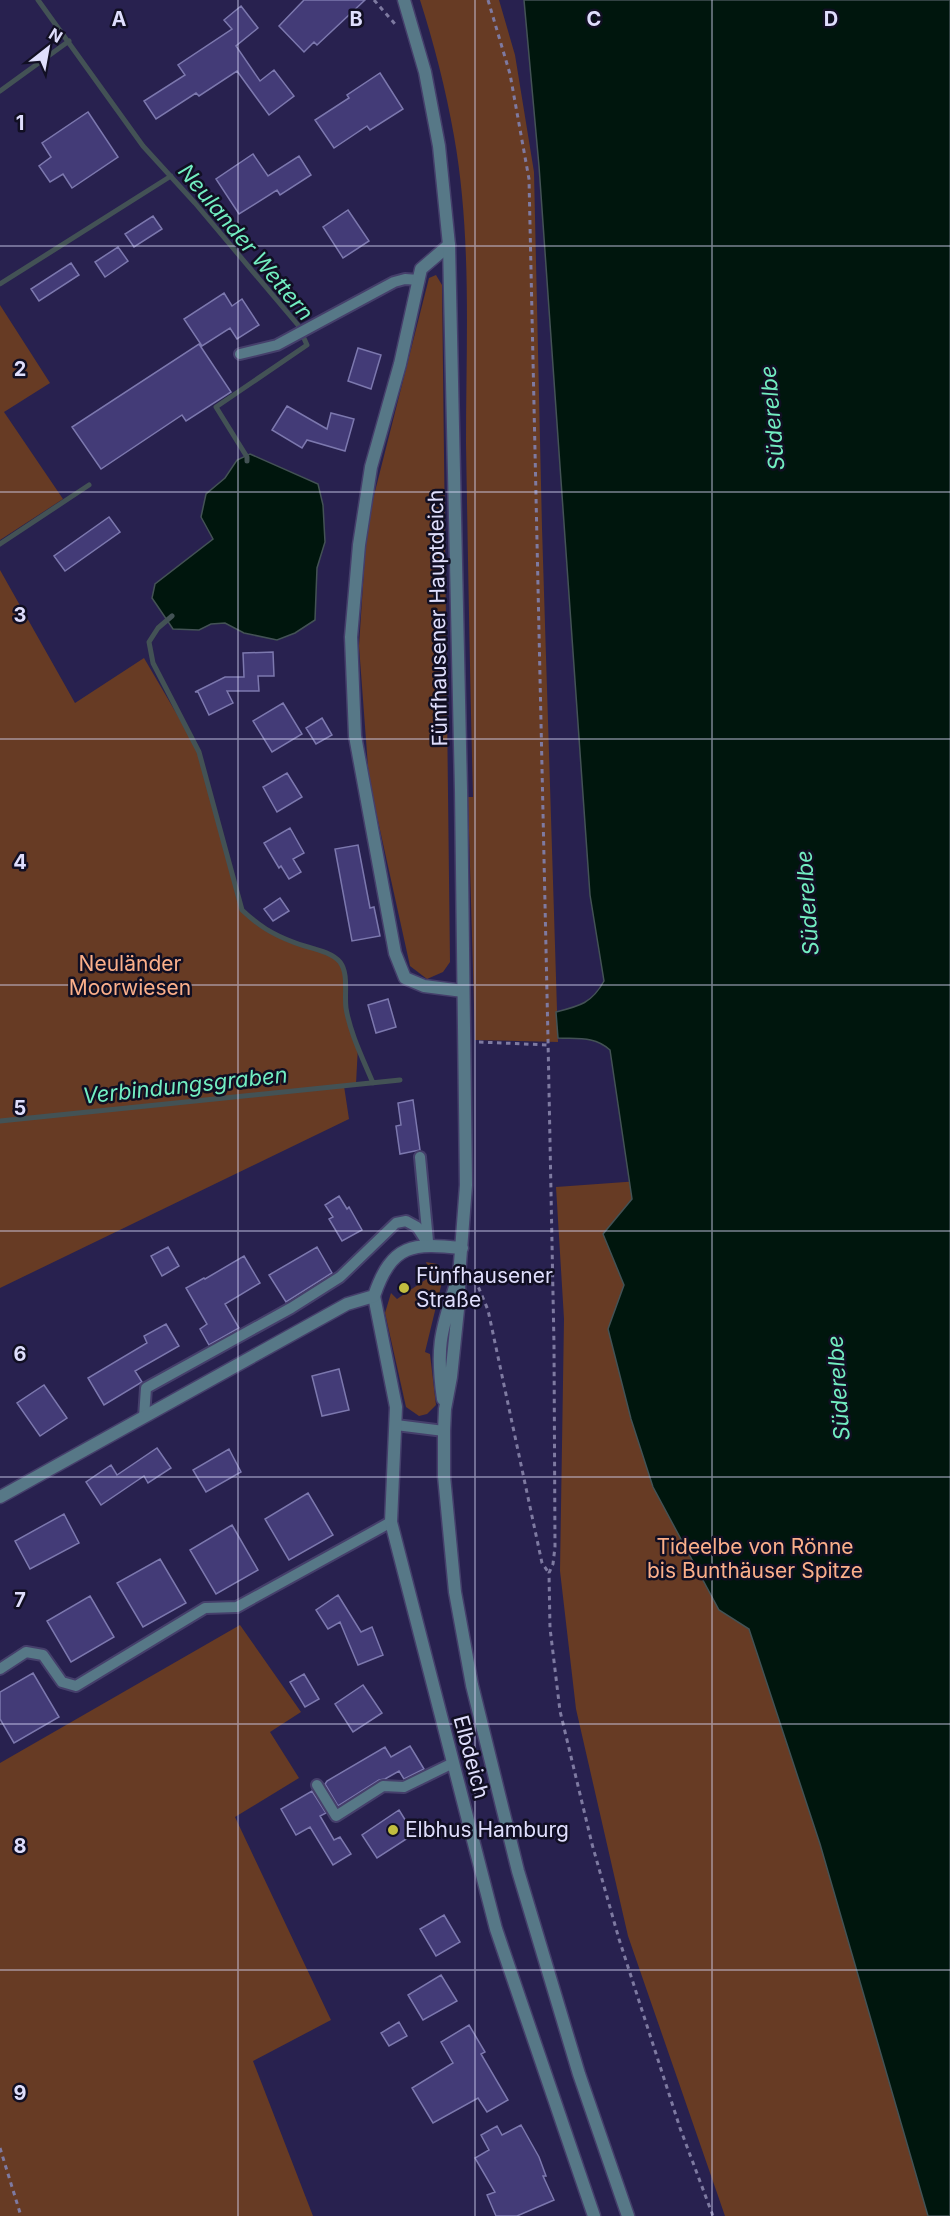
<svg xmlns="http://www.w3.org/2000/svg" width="950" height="2216" font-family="Inter,sans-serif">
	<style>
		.green { fill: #673b24 }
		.water { fill: #00160d; stroke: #435255; stroke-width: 1.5 }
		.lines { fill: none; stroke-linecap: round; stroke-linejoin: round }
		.stream { stroke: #435255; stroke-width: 5 }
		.building { fill: #433b77; stroke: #7c78ae; stroke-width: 1.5 }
		.service-casing { stroke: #453f6b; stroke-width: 14 }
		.minor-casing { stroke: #453f6b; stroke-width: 15 }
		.tertiary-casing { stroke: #453f6b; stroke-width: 15 }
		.path { stroke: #7e7aa1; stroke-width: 3; stroke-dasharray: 4.5 4.5; stroke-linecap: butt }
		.service { stroke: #577887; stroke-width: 10 }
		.minor { stroke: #577887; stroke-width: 12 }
		.tertiary { stroke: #577887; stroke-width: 12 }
		.grid { fill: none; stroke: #dfdefc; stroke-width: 1.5; stroke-opacity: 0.55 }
		.poi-dot { fill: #c2bd3f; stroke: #110f23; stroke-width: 2 }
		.labels { text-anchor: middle; stroke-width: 5; stroke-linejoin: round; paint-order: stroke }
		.street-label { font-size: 21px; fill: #dfdefc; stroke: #110f23 }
		.park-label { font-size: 21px; fill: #fbaf8a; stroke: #110f23 }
		.poi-label { font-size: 21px; fill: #dfdefc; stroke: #110f23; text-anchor: start }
		.water-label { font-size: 22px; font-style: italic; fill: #72edc1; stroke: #110f23 }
		.grid-label { font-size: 20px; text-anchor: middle; font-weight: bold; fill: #dfdefc; stroke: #110f23; stroke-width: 5; stroke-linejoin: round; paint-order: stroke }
	</style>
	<rect width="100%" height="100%" fill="#28214f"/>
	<path class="green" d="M420,0H499L515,55L534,172L542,528L558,1042L475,1040L468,797H473C470,680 468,562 466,444C466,342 472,237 454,136C446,90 434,44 420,0Z
		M436,275L442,285L450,962L443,972L427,979L410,966L369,780L359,646L367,523L429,278Z
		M0,305L50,383L4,412L63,499L0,540Z
		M0,570L75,703L144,658L199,752L242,910L254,922L269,931L291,942L333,957L341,963L345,974L346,1008L358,1046L356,1084L344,1086L349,1119L0,1288Z
		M901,1162L950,2216H725L628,1936L576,1709L560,1571L564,1319L556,1187Z
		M426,1262L437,1264L442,1282L425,1352L430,1354L436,1405L427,1414L419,1416L406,1407L385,1313L391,1293L397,1299L431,1276Z
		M240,1625L301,1712L270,1732L299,1778L235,1817L331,2020L253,2061L313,2216H0V1763Z"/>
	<path class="water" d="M524,0H950V2216H928L820,1844L749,1629L719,1610L653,1487L631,1419L608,1329L624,1285L603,1234L632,1199L610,1050C595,1036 578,1039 558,1038L556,1012C580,1006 592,1003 604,981L590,895L539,166Z
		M250,454L318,484L323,505L325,542L317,568L315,620L295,633L277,640L244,633L225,623L211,624L199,630L173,629L152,598L155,584L213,539L201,517L206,494L225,478L237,460Z"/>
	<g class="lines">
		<path class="stream" d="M38,0L143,146L195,203L298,325L307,345L216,407L247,457V461
			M0,91L69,41
			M0,284L171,176
			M0,544L89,485
			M172,616L158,628L149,642L153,663L199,752L242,910C259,926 272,934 293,942C307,948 330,950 340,962C349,974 344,994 346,1008C350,1033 363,1059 373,1083
			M0,1121L400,1080"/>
	</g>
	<path class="building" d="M304,0H365L317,45L314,42L304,52L279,26Z
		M241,6L258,28L236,46L260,81L274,70L294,96L269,115L237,71L199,96L196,93L156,119L144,101L185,75L178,65L232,29L224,20Z
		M380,73L403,109L370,130L367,126L334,148L315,120L349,98L347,95Z
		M88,112L118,157L72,188L63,174L50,182L39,166L51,157L42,143Z
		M253,154L268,176L299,156L311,175L280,195L277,190L239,214L216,179Z
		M348,210L369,241L343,258L323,227Z
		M153,216L162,229L134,247L125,234Z
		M118,247L128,261L105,277L95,262Z
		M71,263L79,275L39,301L31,289Z
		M224,293L232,306L242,299L259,325L237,339L230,328L202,346L184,319Z
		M199,344L231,392L186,421L182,415L101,469L72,427Z
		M358,348L381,355L371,389L348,381Z
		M287,406L327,429L331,413L354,419L345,451L307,440L302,448L272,430Z
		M109,517L120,532L65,571L54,556Z
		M273,652L274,676H258L259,691H227L233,703L209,715L198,692H195L225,677H244L243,653Z
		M283,703L302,734L272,752L253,721Z
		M322,718L332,735L316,744L306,728Z
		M287,773L302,797L277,812L263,787Z
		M290,828L304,853L293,859L301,872L289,879L281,866L279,868L264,843Z
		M358,845L370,908L374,907L380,936L352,941L335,849Z
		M280,898L289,911L273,921L264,909Z
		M388,999L396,1027L376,1033L368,1005Z
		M413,1100L420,1150L400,1154L396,1126L401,1125L398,1103Z
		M339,1196L347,1209L349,1207L362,1230L342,1241L329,1219L333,1217L325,1205Z
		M168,1247L179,1266L162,1276L151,1256Z
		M317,1247L332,1273L286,1302L269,1275Z
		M244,1256L260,1283L225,1304L239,1328L209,1345L200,1329L207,1324L186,1288L204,1278L205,1279Z
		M166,1324L179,1346L135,1371L142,1382L104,1405L88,1378L147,1343L144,1336Z
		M339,1369L349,1410L322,1416L312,1376Z
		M44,1385L67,1418L40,1436L17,1403Z
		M157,1448L171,1468L148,1483L144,1476L101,1505L86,1482L111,1465L117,1475Z
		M229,1449L241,1472L206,1492L193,1470Z
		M308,1493L333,1535L289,1560L265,1519Z
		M64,1514L79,1543L30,1569L15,1541Z
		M232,1525L258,1570L216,1594L190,1550Z
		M160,1559L186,1603L143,1627L117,1583Z
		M338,1595L361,1632L372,1627L383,1655L358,1665L340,1622L328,1629L316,1610Z
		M90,1596L114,1637L71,1662L47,1621Z
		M33,1673L59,1717L14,1743L0,1719V1692Z
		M304,1674L319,1699L305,1707L290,1682Z
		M363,1685L382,1713L353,1732L335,1704Z
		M410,1746L424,1769L404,1779L399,1771L385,1779L379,1780L338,1806L325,1784L327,1781L385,1747L391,1757Z
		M312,1791L326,1813L320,1816L334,1840L340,1837L351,1854L333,1865L310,1827L296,1835L281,1809Z
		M399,1810L414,1834L377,1858L362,1835Z
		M444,1915L460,1942L436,1956L420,1929Z
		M441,1975L457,2001L423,2020L408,1995Z
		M399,2022L407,2036L389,2046L381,2033Z
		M469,2025L485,2052L481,2054L508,2100L487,2112L478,2098L433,2123L412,2088L453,2063L441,2042Z
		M521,2125L539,2157L546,2176H543L554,2200L517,2216H496L487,2195L495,2192L475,2158L489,2150L481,2135L497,2126L502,2135Z"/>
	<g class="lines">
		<g class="service-casing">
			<path id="service" d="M240,354L277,345L394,282L405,279L419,280
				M420,1157L428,1241
				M144,1417L146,1388L291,1308L340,1277L396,1223L406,1221L417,1227L428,1244
				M396,1425L444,1431
				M0,1669L26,1652L43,1655L62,1682L76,1686L205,1608L237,1607L391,1522
				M317,1785L336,1816L383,1786L404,1787L453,1763"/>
		</g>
		<g class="minor-casing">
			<path id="minor" d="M449,245L421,269L400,364L371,467L359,545L351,637L355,736L395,953L405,978L424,986L463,991
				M374,1296L396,1407L391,1522L496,1929L594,2216"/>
		</g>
		<g class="tertiary-casing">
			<path id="tertiary" d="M404,0L425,72L439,146L449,245L461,790L466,1185L459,1276V1300L451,1377L445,1409L444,1431V1476L455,1592L472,1685L518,1871L579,2074L628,2216
				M443,1399C436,1350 440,1333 455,1287
				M0,1497L347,1304L374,1296C392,1243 413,1243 462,1248"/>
		</g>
		<path class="path" d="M374,0L395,24
			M488,0L510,74L529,179L548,1039L554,1345L555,1547L553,1564L549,1573L550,1628L560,1711L592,1844L619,1939L680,2128L713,2216
			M479,1042L548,1045
			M475,1279L488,1310L542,1563L549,1573
			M0,2148L21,2216"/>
		<use href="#service" class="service"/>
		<use href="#minor" class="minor"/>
		<use href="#tertiary" class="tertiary"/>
	</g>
	<path class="grid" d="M238,0V2216M475,0V2216M712,0V2216M0,246H950M0,492H950M0,739H950M0,985H950M0,1231H950M0,1477H950M0,1724H950M0,1970H950"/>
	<g class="poi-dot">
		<circle cx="404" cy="1288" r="6"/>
		<circle cx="393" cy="1830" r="6"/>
	</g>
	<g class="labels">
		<g class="street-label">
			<text transform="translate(438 618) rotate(-91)" y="7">Fünfhausener Hauptdeich</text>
			<text transform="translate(471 1757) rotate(75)" y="7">Elbdeich</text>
		</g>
		<g class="park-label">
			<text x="130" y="971">Neuländer<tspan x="130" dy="24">Moorwiesen</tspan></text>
			<text x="755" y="1554">Tideelbe von Rönne<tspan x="755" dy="24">bis Bunthäuser Spitze</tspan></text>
		</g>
		<g class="poi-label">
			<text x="416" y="1283">Fünfhausener<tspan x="416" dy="24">Straße</tspan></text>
			<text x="405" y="1837">Elbhus Hamburg</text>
		</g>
		<g class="water-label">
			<text transform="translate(246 242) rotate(50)" y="8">Neulander Wettern</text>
			<text transform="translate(772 418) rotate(-95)" y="8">Süderelbe</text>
			<text transform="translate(807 903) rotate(-94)" y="8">Süderelbe</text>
			<text transform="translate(185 1085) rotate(-6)" y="8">Verbindungsgraben</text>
			<text transform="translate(838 1388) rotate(-94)" y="8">Süderelbe</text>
		</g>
	</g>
	<g class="grid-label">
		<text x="119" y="26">A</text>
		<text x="356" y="26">B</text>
		<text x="594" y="26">C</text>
		<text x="831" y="26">D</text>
		<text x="20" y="130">1</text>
		<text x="20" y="376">2</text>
		<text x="20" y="622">3</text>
		<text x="20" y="869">4</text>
		<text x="20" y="1115">5</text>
		<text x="20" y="1361">6</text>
		<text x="20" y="1607">7</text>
		<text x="20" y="1853">8</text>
		<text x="20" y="2100">9</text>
	</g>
	<g transform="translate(48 48) rotate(31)" stroke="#110f23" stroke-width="4.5" paint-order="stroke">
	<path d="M0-4.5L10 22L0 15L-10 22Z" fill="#dfdefc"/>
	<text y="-9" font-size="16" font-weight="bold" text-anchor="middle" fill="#dfdefc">N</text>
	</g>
</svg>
